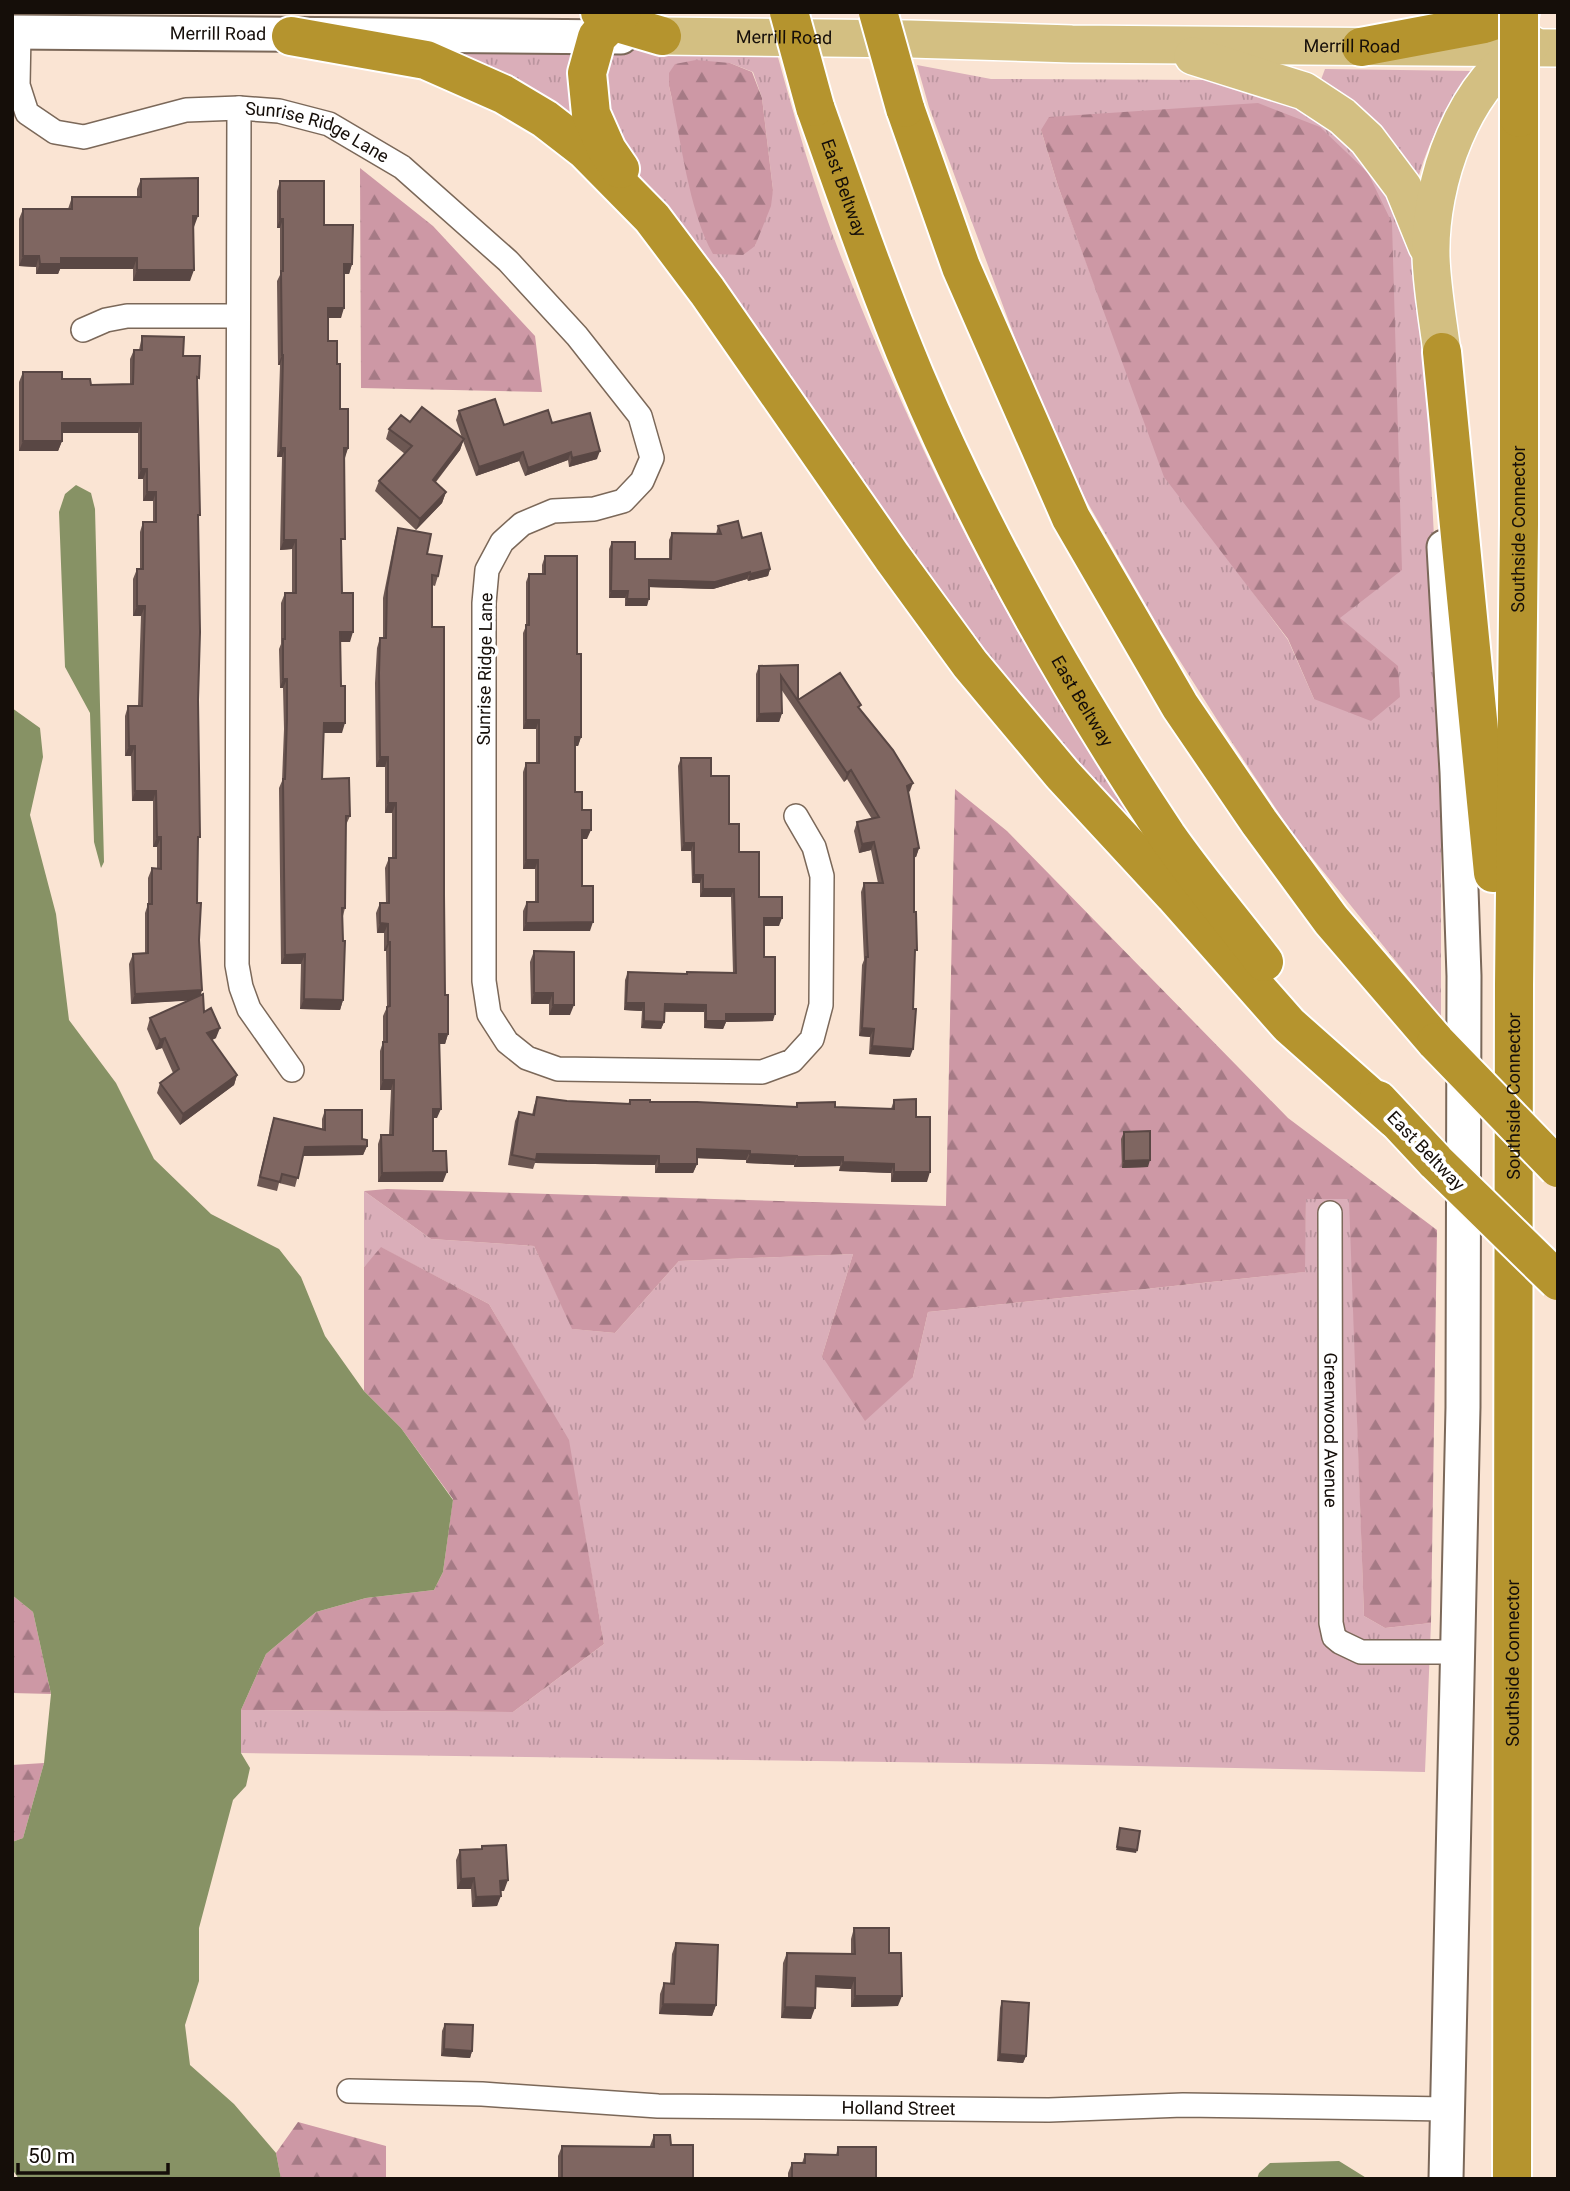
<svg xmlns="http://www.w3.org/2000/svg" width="1570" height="2191" font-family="Roboto,sans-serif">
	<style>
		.grass { fill: url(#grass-tufts); fill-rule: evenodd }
		.forest { fill: url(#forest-firs) }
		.water { fill: #879265 }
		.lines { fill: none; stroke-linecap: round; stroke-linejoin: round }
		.street-casing { stroke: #7b6859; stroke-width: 26 }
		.secondary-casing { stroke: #7b6859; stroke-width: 37 }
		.primary-casing { stroke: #fff; stroke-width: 40 }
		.highway-casing { stroke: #fff; stroke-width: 42 }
		.street { stroke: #fff; stroke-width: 23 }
		.secondary { stroke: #fff; stroke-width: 33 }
		.primary { stroke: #d3bf82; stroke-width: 37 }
		.highway { stroke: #b5942e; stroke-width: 38 }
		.highway-bridge-casing { stroke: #fff; stroke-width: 42; stroke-linecap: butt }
		.highway-bridge { stroke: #b5942e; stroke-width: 38 }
		.wall { fill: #6d5853 }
		.shaded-wall { fill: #594744 }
		.building { fill: #7f6661; stroke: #594744; stroke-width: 2 }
		.labels { text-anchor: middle; stroke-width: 7; stroke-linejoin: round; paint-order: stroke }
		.street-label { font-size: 18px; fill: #150e09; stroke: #fff }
	</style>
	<defs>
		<pattern id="grass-tufts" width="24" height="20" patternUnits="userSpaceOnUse" patternTransform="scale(1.75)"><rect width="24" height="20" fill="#daaeb9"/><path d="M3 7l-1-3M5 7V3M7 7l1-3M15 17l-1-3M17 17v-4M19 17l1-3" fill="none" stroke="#ba949e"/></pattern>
		<pattern id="forest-firs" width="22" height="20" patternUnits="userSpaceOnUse" patternTransform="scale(1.75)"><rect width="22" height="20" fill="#cd98a5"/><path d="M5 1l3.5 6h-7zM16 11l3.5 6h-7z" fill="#a57a85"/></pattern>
	</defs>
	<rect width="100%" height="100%" fill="#fae4d3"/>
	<path class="grass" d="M617,47L776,50C796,123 817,197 845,267C901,410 967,548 1046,680C1086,749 1133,813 1176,879L1023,715L685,242L600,117L604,52ZM730,63L753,72L762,98L773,190L755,246L672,100L669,86Z
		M581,49L578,120L437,54Z
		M917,65L991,79L1210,80L1325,114L1370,156L1418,254L1424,341L1444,733L1441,820V1017L1292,833L1221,726L1161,631L1086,500L1043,413L929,107ZM1041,130L1339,618L1314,699L1288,640L1234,567L1111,329L1058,186Z
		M1325,69L1475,71C1445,107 1429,140 1416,185L1319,85Z
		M364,1191L431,1239L534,1246L573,1329L615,1333L679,1261L853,1254L822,1356L913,1377L928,1312L1304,1272L1306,1199H1350L1364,1616L1385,1628L1431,1623L1425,1772L1038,1764L241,1753V1710L513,1712L604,1644L568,1440L489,1304L382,1248L364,1267Z"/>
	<path class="forest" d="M696,60L730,63L752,72L762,98L773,190L771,206L755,246L743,255L713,254C688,210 681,137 669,86V73L675,64Z
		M1258,103L1320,127L1368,173L1392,223L1402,570L1340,618L1398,666L1400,697L1371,721L1314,699L1288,639L1164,477L1058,186L1041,130L1049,117Z
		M360,168L433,226L535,336L542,392L361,388Z
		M955,789L1007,831L1288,1118L1437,1230L1431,1623L1385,1628L1364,1616L1349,1199H1306L1305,1272L928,1312L913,1377L865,1421L822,1356L853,1254L679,1261L615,1333L572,1329L534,1246L431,1239L364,1191L387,1189L946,1206Z
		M381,1247L489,1304L569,1440L604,1644L513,1712L241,1710L266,1654L316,1612L366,1598L434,1590L443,1572L453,1499L401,1428L364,1391V1267Z
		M12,1595L33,1612L51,1694L12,1693Z
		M44,1763L23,1838L12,1842V1765Z
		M298,2122L386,2146V2179H281L276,2153Z"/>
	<path class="water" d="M76,485L91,493L95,509L104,862L101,868L94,842L90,713L65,667L59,512L65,494Z
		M12,708L40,728L43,757L30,815L56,914L69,1020L116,1083L154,1159L211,1214L279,1249L301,1277L325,1336L364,1391L401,1428L453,1500L443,1572L434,1590L366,1598L316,1612L266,1654L241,1710V1753L250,1768L246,1786L233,1800L199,1928V1981L185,2025L190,2065L234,2104L276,2153L281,2179H19L12,2169V1842L23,1838L44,1763L51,1694L33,1612L12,1595Z
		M1339,2161L1368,2179H1257L1259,2173L1270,2163Z"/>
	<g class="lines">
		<g class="street-casing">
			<g id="street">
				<path id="s1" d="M19,32L18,85L27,113L55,132L84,137L186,110L239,108L279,111L329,124L402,167L508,261L577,336L640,416L652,458L642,481L623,501L594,509L553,511L522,524L502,542L487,570L484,603V981L489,1014L507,1042L527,1058L558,1069L762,1072L792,1061L812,1039L821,1005L822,876L814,847L796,816"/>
				<path d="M239,108L237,965L241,987L249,1009L292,1070"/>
				<path d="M83,330L106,320L127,316H237"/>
				<path id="s2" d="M1330,1213L1331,1623L1334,1637L1340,1642L1361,1652H1459"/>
				<path id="s3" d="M349,2091L482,2094L658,2106L1049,2110L1183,2105L1448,2109"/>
			</g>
		</g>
		<g class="secondary-casing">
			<g id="secondary">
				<path id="s4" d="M12,32L621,37"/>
				<path d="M1444,547L1457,772L1464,976L1463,1407L1446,2179"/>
			</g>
		</g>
		<g class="primary-casing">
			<g id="primary">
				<path id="s5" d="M662,36L910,39L1072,44L1558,48"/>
				<path d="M1193,56L1304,91L1342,116L1367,139L1403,187L1427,246"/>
				<path d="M1442,352C1438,321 1432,288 1431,257C1429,182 1463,82 1531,44"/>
			</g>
		</g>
		<g class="highway-casing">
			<g id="highway">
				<path d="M600,12L611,21L662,36"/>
				<path d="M291,36L426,60L503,94L545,119L585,150L652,218L707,291L892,557L970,664L1062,774L1174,895L1289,1025L1395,1119"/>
				<path d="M1361,47L1484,24L1520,12"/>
				<path id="s6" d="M815,107C847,197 878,288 915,376C983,537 1070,690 1167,836C1197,879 1232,920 1264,962"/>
				<path d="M905,108L961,267L1071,518L1180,706L1259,822L1331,920L1436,1042"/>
				<path d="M620,169L607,150L591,114L587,73L597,37L622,12"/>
				<path d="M1442,352L1493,873"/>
				<path d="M1378,1100L1436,1162"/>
				<path id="s7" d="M1512,2179L1514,985L1519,524V118"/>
			</g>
		</g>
		<use href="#street" class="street"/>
		<use href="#secondary" class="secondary"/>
		<use href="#primary" class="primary"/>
		<use href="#highway" class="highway"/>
		<g class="highway-bridge-casing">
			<path id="highway-bridge" d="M789,12L815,107
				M878,12L905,108
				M1519,118V12
				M1436,1042L1558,1168
				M1436,1162L1558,1281"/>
		</g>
		<use href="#highway-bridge" class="highway-bridge"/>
	</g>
	<path class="wall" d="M141,179L194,227L190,281H133V269H60L58,274H36V267L19,266V219L23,209H68L72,197H137V189Z
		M280,181L324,225L352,264L349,274H344L341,318H328V341L337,364L340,409L348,448L344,458L341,548L342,593L350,642H340L342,733H323L322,779L350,816L346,825L345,908L343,916V1000L340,1010L300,1009L301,964H281L279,788L282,781L284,729L283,688H280L279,649L281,644V603L285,593H292V549L280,550L282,457H277L280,365H278L277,281L280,275V228H277V191Z
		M142,336L183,356L197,383V903L202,990L200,996L204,1012L216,1038L212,1040L237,1075L234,1085L180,1125L157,1093L160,1083L173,1073L162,1048L156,1050L147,1029L150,1018L190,1000L131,1004L129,964L133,954H145V913L148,904V878L152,868L157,869V847H153V801H132L131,756H125V716L128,706H138L141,616H133V579L137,569H140V532L143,522H153V501H143V479H138V433H62V441L58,451H19V382L23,372L91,385L130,384V359L134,350H139Z
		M459,411L504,425L552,423L597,459L569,467L568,460L525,476L519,461L476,476L463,441L460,450L436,482L446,492L442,503L416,530L375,491L379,481L405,454L386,439L389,429L410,422L462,438L456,420Z
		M718,526L742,538L770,569L768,576L748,581L747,579L713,589L649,587L647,606H625V598H609V549L612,542L635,559H669V540L672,533L716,534Z
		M398,528L427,554L438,576L435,586L432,585V627L444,895L445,995L448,1034L445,1044H439L437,1118H433V1151L443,1182H378V1144L381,1135H389L391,1090H380V1051L383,1042V1016L387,1007L386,951H384V933H377L376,913L380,903H386L385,868L389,858H392V813H385V767H376L375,683L377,648L380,638H383V598L395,538Z
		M545,556L577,654L581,737L578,746H575V792L582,810L587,839H582V886L590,931H523V911L527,902H535V869H523V772L526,763H536V729H523V633L526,626V582L529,574H542V565Z
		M798,665V700L860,709L910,791L908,792L919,848L916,857H914L915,956L910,1057L869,1054L870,1037L859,1036L862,965L864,960L861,892L864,883H878L871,850L859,853L854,831L857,822L872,819L847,779L844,782L781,689L782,713L779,722H756V674L759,666Z
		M681,758L711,776L739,852L759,897L779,926H764V957L773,1021L726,1022L723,1029L704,1028V1012H665L664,1022L661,1029L641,1028L642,1011L624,1010L625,980L628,972L687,974V972L733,973L731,897H700V883H692L691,851H681L678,766Z
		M534,951L570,1015H549V1004H531L530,962Z
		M537,1097L567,1101L628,1104L630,1100L650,1102L796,1107L797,1103L835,1107L891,1109L894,1100L916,1117L927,1182H891V1173L839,1171L840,1166L794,1167V1165L746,1163V1160L697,1158V1164L693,1173H655V1165L535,1163L533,1169L508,1165L515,1121L519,1112L532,1115L534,1106Z
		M325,1110L362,1139L367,1146L363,1155L303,1156L295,1187L279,1183L277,1191L257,1186L271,1127L274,1118L322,1129V1119Z
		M1124,1132L1148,1167L1122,1168L1121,1139Z
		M482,1846L504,1891H501L497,1906L472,1907L471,1889H457L456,1860L460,1850L481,1849Z
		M854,1928L889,1953L898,2006L851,2007V1989L816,1987L811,2019L781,2018L783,1963L787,1953L851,1954V1939Z
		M676,1943L716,2005L712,2016L659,2014L660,1994L664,1983L670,1984L672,1954Z
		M1002,2001L1026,2056L1023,2063L997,2061L1000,2008Z
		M445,2024L472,2051L470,2058L441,2056L442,2031Z
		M654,2135L671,2145L693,2179H558V2156L562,2146H650Z
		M838,2147L876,2179H788V2173L792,2163H802L805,2154L836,2155Z"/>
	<path class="shaded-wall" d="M193,216H198L194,227H190Z
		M280,219H283L280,228H277Z
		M23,256H39L36,267L19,266Z
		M61,258H137L133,269H60L58,274H36L40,264Z
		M344,264H352L349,274H340Z
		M137,270H194L190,281H133Z
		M328,308H344L341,318H324Z
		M282,355H283L280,365H278Z
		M62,423H141L138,433H58Z
		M464,439L460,450L429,490L433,480Z
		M23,441H62L58,451H19Z
		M281,448H285L282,457H277Z
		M344,448H348L345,458H340Z
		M600,451L597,459L569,467L572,458Z
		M523,452L519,461L476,476L479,467Z
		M571,452L568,460L525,476L528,468Z
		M141,469H147L143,479H138Z
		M147,492H156L153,501H143Z
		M446,492L442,503L416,530L420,519Z
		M284,540H296L292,549L280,550Z
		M770,569L768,576L748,581L750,574Z
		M750,572L747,579L713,589L647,587L649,580Z
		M611,591H628L625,598H609Z
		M627,599H649L647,606H625Z
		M137,606H145L141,616H133Z
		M340,632H353L350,642H337Z
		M283,679H287L283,688H280Z
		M782,713L779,722H756L759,714Z
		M526,720H539L536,729H523Z
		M324,723H345L342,733H320Z
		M575,737H581L578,746H571Z
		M129,746H135L131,756H125Z
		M380,757H388L385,767H376Z
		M851,770L847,779L844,782L847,773Z
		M913,783L910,791L904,795L907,786Z
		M135,791H156L153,801H132Z
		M388,803H396L392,813H385Z
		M582,830H591L587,839H579Z
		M157,837H161L157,847H153Z
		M874,842L871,850L859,853L862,844Z
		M684,843H694L691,851H681Z
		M919,848L916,857L911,858L914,849Z
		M526,860H538L535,869H523Z
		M694,875H703L700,883H692Z
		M703,889H734L731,897H700Z
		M764,918H782L779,926H761Z
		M593,922L590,931H523L526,923Z
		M380,923L388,924L384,933H377Z
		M388,942H390L386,951H384Z
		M305,954L301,964H281L285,955Z
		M202,990L199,1000L131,1004L135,994Z
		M534,993H553L549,1004H531Z
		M304,999L343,1000L340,1010L300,1009Z
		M626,1003H644L642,1011L624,1010Z
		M665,1004L706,1005L704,1012L662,1011Z
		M553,1005H574L570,1015H549Z
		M726,1014H775L773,1021L726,1022L723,1029L704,1028L706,1021Z
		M644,1021L664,1022L661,1029L641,1028Z
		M220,1028L216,1038L203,1044L207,1033Z
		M862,1028L874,1029L870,1037L859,1036Z
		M439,1034H448L445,1044H436Z
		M165,1038L162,1048L156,1050L160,1040Z
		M872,1046L913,1049L910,1057L869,1054Z
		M237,1075L234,1085L180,1125L183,1114Z
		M383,1080H394L391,1090H380Z
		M433,1109H441L437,1118H429Z
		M367,1146L363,1155L302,1156L305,1147Z
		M697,1149L750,1151L746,1160L693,1158Z
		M537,1154L659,1156L655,1165L535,1163Z
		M750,1154L797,1156L794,1165L746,1163Z
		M797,1157H843L840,1166L794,1167Z
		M1150,1160L1148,1167L1122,1168L1124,1161Z
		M843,1162L894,1164L891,1173L839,1171Z
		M659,1164H697L693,1173H655Z
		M447,1172L443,1182H378L382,1173Z
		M894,1172H930L927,1182H891Z
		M1117,1847L1137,1850L1136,1853L1116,1850Z
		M474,1878L471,1889H457L461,1879Z
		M508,1880L504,1891H496L500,1881Z
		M501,1896L497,1906L472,1907L476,1897Z
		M816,1976L855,1978L851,1989L812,1987Z
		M855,1996H902L898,2006L851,2007Z
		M663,2004L716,2005L712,2016L659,2014Z
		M785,2007L815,2008L811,2019L781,2018Z
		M444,2049L472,2051L470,2058L441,2056Z
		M1000,2054L1026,2056L1023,2063L997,2061Z"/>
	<path class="building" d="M198,178V216H193L194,270H137V258H61V264H40L39,256H23V209H72V197H141V179Z
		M280,181H324V225H353L352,264H344V308H328V341H337V364H340V409H348V448H344L345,539H341L342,593H353V632H340L341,686H345V723H324L322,779L349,778L350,816H346L345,908H342L343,941H345L343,1000L304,999L305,954L285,955L283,779H285L287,719V679H283V639H285V593H296V540H284L285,448H281L283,355H282L281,271H283V219H280Z
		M142,336L184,337L183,356H200L199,378L197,377L200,515H198L200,632L198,700L200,837H198L197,903H201L199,940L202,990L135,994L133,954L148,953V904H152V868L161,869V837H157L156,791H135V746H129L128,706H142L145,606H137V569H143V522H156V492H147V469H141V423H62V441H23V372H62V379H90L91,385L133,384L134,350H142Z
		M495,399L504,425L548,410L552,423L590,413L600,451L572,458L571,452L528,468L523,452L479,467L459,411Z
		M422,407L464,439L433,480L446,492L420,519L379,481L412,446L389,429L401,415L410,422Z
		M738,521L742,538L761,533L770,569L750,574V572L715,582L649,580V599H627L628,591H611L612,542H635V559H671L672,533L721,534L718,526Z
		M398,528L431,534L427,554L442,556L438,576L432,575V627H444V895L445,995H448V1034H439L441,1109H433V1151H446L447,1172L382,1173L381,1135H393L394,1080H383V1042H387V1007L390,1006V942H388V924L380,923V903H389V858H396V803H388V757H380L379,673L380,638H386L387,588Z
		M545,556H577V654H581V737H575V792H582V810H591V830H582V886H593V922L526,923L527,902H538V860H526V763H539V720H526V625H529V574H545Z
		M798,665V700L840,673L861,705L858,707L893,750L913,783L907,786L919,848L914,849V912H916L917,950H915L913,1009H916L913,1049L872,1046L874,1029L862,1028L866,957H868L864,883H883L874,842L862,844L857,822L879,817L851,770L847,773L781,676L782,713L759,714V666Z
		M681,758H711V776H729V824H739V852H759V897H782V918H764V957H775V1014H726V1021H706V1005L665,1004L664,1022L644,1021V1003H626L628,972L687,974V972L736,973L734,889H703V875H694V843H684Z
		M534,951L574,952V1005H553V993H534Z
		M203,994L204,1012L211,1008L220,1028L207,1033L237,1075L183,1114L160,1083L179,1069L165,1038L160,1040L150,1018Z
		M537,1097L567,1101L630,1104V1100H650V1102H697L797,1107V1103L835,1102V1107L894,1109V1100L916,1099V1117H930V1172H894V1164L843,1162V1157H797V1156L750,1154V1151L697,1149V1164H659V1156L537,1154L536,1160L512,1155L519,1112L534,1115Z
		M325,1110H362V1139L367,1140V1146L305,1147L298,1178L282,1174L280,1182L260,1177L274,1118L325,1130Z
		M1150,1131V1160L1124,1161V1132Z
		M1120,1828L1140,1831L1137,1850L1117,1847Z
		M506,1845L508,1880L500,1881L501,1896L476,1897L474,1878L461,1879L460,1850L482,1849V1846Z
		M854,1928H889V1953H901L902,1996H855V1978L816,1976L815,2008L785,2007L787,1953L855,1954Z
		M676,1943L718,1945L716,2005L663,2004L664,1983L674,1984Z
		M1002,2001L1029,2003L1026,2056L1000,2054Z
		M445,2024L473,2025L472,2051L444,2049Z
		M654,2135H670L671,2145H693V2179H562V2146L654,2147Z
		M838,2147H876V2179H792V2163H805V2154L838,2155Z"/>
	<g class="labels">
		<g class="street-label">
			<text dy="6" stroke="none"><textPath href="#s4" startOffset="206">Merrill Road</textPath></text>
			<text dy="6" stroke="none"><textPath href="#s5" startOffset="122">Merrill Road</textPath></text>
			<text dy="6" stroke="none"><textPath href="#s5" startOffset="690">Merrill Road</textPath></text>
			<text dy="6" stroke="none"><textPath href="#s1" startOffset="387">Sunrise Ridge Lane</textPath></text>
			<text dy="6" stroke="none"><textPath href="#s6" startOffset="86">East Beltway</textPath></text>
			<text dy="6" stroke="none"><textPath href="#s7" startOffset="1650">Southside Connector</textPath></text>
			<text transform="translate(485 669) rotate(-89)" y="6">Sunrise Ridge Lane</text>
			<text dy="6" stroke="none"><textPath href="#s6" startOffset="653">East Beltway</textPath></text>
			<text dy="6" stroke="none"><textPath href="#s7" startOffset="1083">Southside Connector</textPath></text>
			<text transform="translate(1426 1151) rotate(46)" y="6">East Beltway</text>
			<text dy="6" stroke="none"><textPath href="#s2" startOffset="217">Greenwood Avenue</textPath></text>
			<text dy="6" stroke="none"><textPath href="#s7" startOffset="516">Southside Connector</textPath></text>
			<text dy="6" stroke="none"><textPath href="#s3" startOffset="550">Holland Street</textPath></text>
		</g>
	</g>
	<rect width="1570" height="2191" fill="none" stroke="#150e09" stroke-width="28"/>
	<path d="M18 2163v10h150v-10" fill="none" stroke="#150e09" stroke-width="3.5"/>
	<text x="28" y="2163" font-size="21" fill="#150e09" stroke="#ffffff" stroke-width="5" paint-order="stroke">50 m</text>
</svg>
